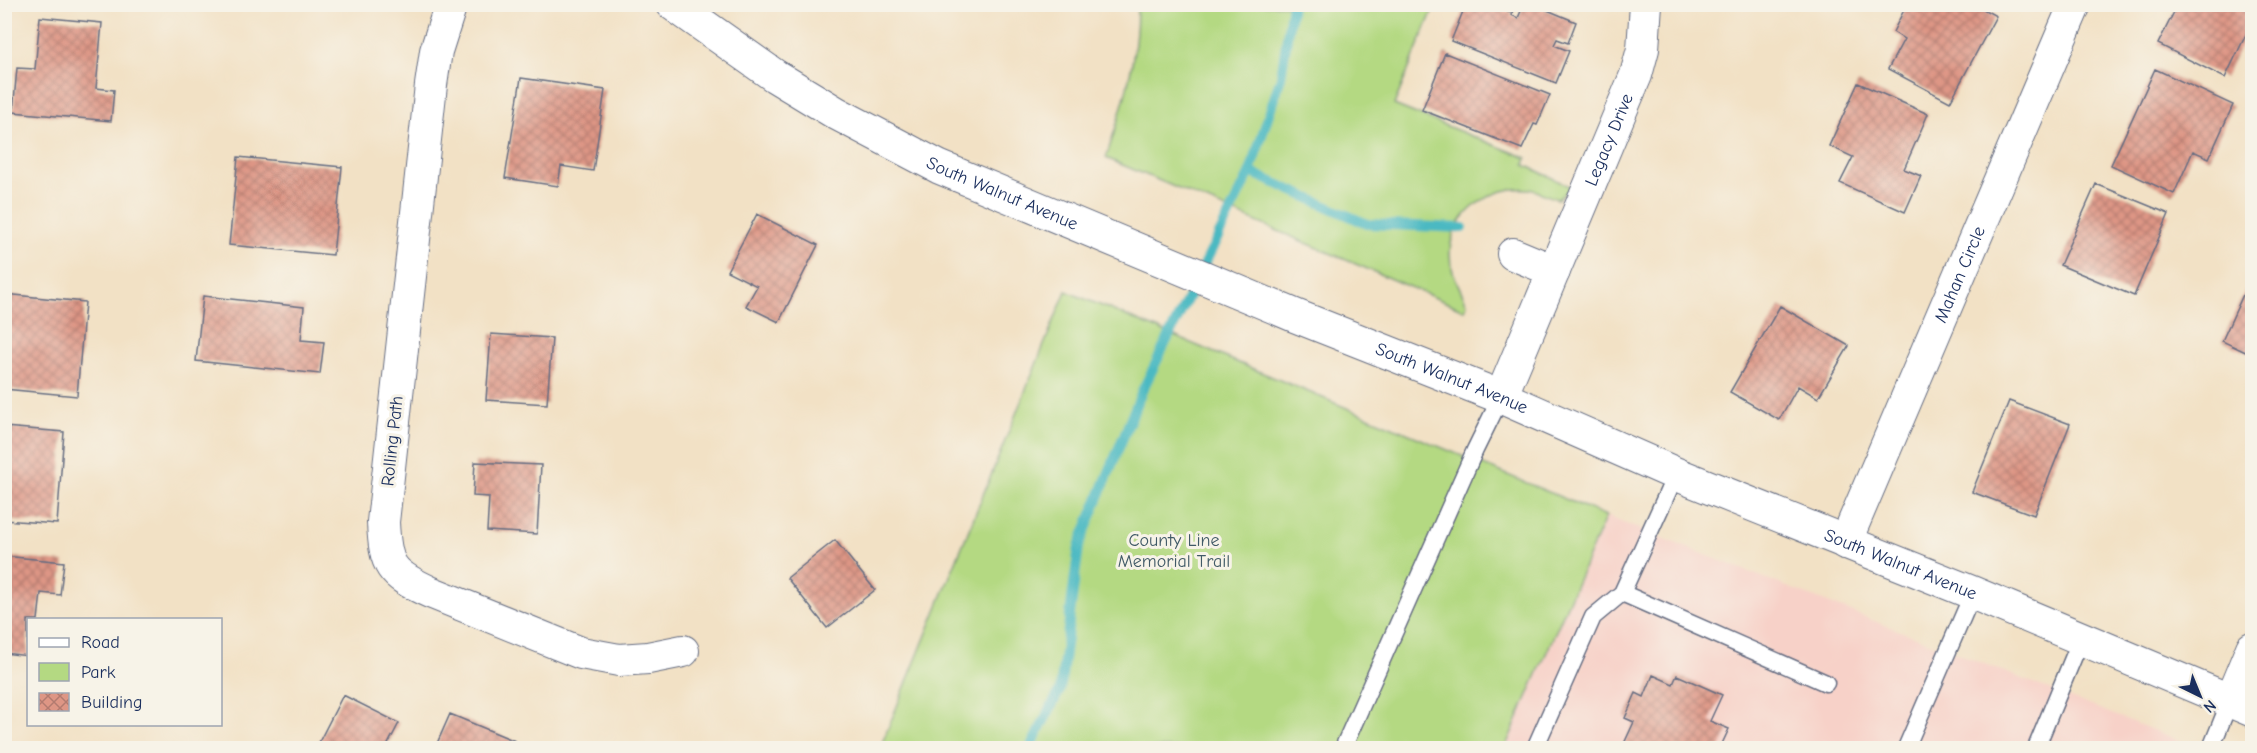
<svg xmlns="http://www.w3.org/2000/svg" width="2257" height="753" font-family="'Comic Neue',sans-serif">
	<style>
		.built { fill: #f7d1c8 }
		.park { fill: #b4d982; stroke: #688470; stroke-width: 1.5 }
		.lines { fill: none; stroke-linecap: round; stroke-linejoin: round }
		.stream { stroke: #4bb9c2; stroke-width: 10 }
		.building { fill: url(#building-cross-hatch) }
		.service-casing { stroke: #666d82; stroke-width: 19 }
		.minor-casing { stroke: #666d82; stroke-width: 34 }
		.tertiary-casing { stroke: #666d82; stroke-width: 35 }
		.service { stroke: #fff; stroke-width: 16 }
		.minor { stroke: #fff; stroke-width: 32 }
		.tertiary { stroke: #fff; stroke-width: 33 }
		.labels { text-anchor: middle; stroke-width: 6; stroke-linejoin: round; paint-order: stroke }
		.street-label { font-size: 18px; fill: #1b2f5e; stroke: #f7f3e8 }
		.park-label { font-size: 18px; fill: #415a67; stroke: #f7f3e8 }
	</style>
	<defs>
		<pattern id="building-cross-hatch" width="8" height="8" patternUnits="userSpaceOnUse" patternTransform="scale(1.5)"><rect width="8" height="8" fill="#de9685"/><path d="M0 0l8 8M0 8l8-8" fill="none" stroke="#b37b70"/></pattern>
	</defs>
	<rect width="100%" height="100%" fill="#f7f3e8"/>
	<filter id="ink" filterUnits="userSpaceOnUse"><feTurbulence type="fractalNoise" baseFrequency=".0167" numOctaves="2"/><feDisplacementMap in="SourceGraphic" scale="12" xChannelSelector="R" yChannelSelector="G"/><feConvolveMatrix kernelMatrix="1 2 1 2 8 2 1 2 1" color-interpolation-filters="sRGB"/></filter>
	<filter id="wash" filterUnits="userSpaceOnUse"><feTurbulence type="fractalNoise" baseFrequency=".008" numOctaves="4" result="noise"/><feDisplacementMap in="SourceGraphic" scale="24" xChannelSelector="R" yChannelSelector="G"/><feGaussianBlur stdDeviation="1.35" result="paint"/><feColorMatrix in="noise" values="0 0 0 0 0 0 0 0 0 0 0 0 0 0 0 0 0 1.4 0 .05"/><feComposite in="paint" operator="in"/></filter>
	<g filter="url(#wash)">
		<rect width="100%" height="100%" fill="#f2e1c5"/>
		<path class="built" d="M1606,516L2199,748H1505Z"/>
		<path class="park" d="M1137,5H1435L1394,105L1527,158L1525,165L1571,187L1558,199C1548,197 1539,190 1528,189C1492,184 1451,215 1450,252C1449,271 1460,287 1467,304L1464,310L1106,158C1124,103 1137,63 1137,5Z
			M1066,291L1606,516L1505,748H880Z"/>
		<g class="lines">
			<path class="stream" d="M1250,172L1367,224L1463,228
				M1030,748L1060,690L1079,546L1142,391L1250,172L1281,77L1292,4"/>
		</g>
		<g id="blocks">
			<path class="building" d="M1466,4H1494L1493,8L1513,12L1511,15L1518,18L1524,4H1533L1576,22L1568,43L1557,39L1554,45L1569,51L1556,83L1451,41Z
				M1907,4H1974L1996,16L1950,102L1888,69L1904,39L1893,32Z
				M2178,4H2252V22L2225,78L2158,44Z
				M40,17L102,23L96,88L114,90L111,121L13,112L17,68L35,69Z
				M1445,53L1550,95L1537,125L1534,124L1522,149L1422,110Z
				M2155,69L2233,105L2209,158L2193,151L2174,194L2111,165Z
				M521,78L605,90L593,171L561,166L558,186L505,178Z
				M1858,83L1928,114L1904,169L1921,176L1905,212L1840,183L1853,157L1829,146Z
				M238,157L342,167L333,255L229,245Z
				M2096,184L2169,214L2134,296L2060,265Z
				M757,214L818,245L779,322L746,306L757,286L727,271Z
				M2252,275V355L2222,341Z
				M4,294L85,302L77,396L4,389Z
				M203,296L304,307L301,340L324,342L320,374L196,361Z
				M1780,306L1849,346L1818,398L1798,386L1779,420L1730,392Z
				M491,334L552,338L547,404L486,400Z
				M2009,401L2070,424L2034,515L1972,492Z
				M4,427L64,432L57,524L4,520Z
				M475,462L541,465L537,534L487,531L489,497L473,496Z
				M835,540L875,590L827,628L787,578Z
				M4,556L64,562L60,595L41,593L38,620H28V656L4,653Z
				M1653,675L1673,684L1677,675L1722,695L1710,721L1729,729L1720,748H1622L1634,722L1625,718L1636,693L1644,697Z
				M343,695L399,723L386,748H316Z
				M450,714L515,741L512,748H435Z"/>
		</g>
	</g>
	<g filter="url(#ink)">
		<use href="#blocks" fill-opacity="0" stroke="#666d82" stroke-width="1.5"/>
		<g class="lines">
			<g class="service-casing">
				<path id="service" d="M1622,593L1826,683
					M1343,748L1475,450L1501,397
					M1535,748L1593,617L1622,593L1676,474
					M1906,748L1973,593
					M2036,748L2081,639
					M2211,748L2230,701"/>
			</g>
			<g class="minor-casing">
				<g id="minor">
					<path d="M451,4L436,51L431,85L383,522C385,566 390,574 430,592L581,653L619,660L648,658L683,651"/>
					<path d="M1513,254L1554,271"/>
					<path id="s1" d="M1501,397L1636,75L1643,49L1646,4"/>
					<path id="s2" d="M1845,543L2075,4"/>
					<path d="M2230,701L2252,648"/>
				</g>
			</g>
			<g class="tertiary-casing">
				<g id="tertiary">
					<path id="s3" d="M673,4L775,76L836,113L939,167L1296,316L1501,397L1676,474L1973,593L2252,710"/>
				</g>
			</g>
			<use href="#service" class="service"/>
			<use href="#minor" class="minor"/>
			<use href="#tertiary" class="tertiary"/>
		</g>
	</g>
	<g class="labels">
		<g class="street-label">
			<text dy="6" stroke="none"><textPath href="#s1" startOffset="279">Legacy Drive</textPath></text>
			<text dy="6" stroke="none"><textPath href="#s3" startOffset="381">South Walnut Avenue</textPath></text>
			<text dy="6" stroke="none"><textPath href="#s2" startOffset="292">Mahan Circle</textPath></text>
			<text dy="6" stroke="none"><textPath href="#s3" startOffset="867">South Walnut Avenue</textPath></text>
			<text transform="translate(392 441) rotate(-84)" y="6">Rolling Path</text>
			<text dy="6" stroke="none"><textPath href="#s3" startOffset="1353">South Walnut Avenue</textPath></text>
		</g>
		<g class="park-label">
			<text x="1174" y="546">County Line<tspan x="1174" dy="21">Memorial Trail</tspan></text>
		</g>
	</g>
	<rect width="2257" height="753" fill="none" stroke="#f7f3e8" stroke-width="24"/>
	<rect x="27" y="618" width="195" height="108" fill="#f7f3e8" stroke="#9fa5b1" stroke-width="1.5"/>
	<rect x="39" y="638" width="30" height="9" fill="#ffffff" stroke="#9fa5b1" stroke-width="1.5"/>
	<text x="81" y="648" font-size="18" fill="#1b2f5e">Road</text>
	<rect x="39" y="663" width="30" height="18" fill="#b4d982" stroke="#9fa5b1" stroke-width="1.5"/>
	<text x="81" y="678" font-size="18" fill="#1b2f5e">Park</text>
	<rect x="39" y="693" width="30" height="18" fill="url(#building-cross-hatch)" stroke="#9fa5b1" stroke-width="1.5"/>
	<text x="81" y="708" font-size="18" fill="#1b2f5e">Building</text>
	<g transform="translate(2200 696) rotate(137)" stroke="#f7f3e8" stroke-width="4.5" paint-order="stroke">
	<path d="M0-4.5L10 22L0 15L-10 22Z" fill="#1b2f5e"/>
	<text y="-9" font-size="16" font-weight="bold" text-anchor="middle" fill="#1b2f5e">N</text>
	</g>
</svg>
